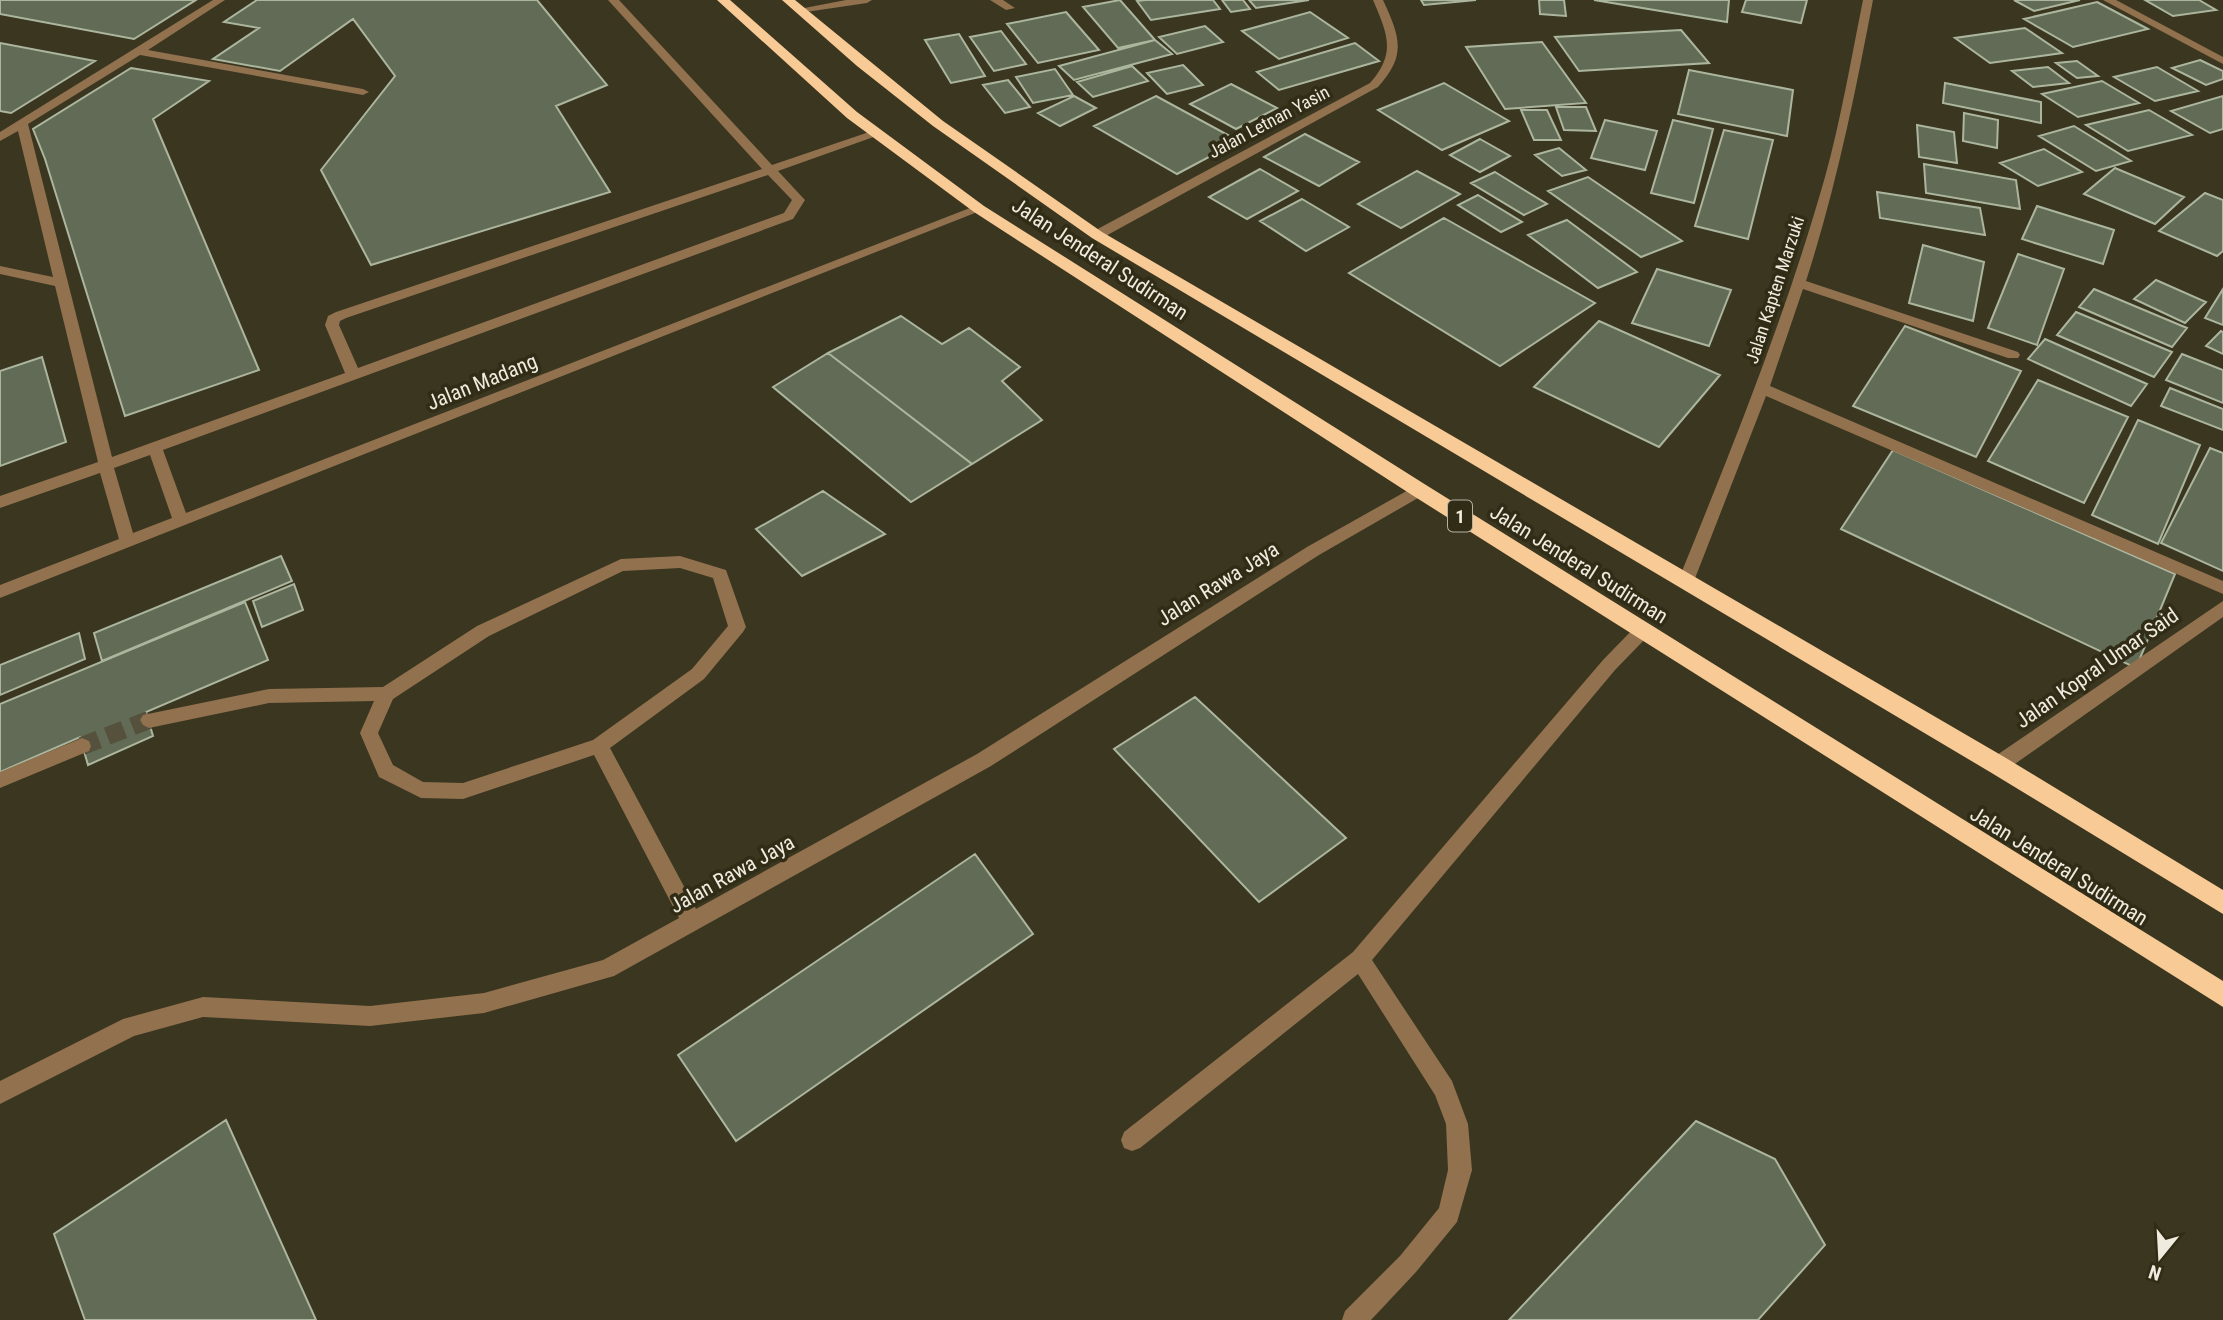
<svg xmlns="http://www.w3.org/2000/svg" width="2223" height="1320" font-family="'Roboto Condensed',sans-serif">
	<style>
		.building { fill: #626b55; stroke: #acb69e; stroke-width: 2 }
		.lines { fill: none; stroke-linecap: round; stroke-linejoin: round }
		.minor-tunnel { stroke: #55513d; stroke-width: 18; stroke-dasharray: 18 9; stroke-linecap: butt }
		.minor { fill: #91714e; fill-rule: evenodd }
		.highway { fill: #f8ca96; fill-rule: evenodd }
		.labels { text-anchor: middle; stroke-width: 7; stroke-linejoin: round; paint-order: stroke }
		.far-street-label { font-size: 18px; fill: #efecdf; stroke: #302c16 }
		.shield { fill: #302c16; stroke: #b6b2a3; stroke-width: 2 }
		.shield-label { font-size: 19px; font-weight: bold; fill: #efecdf }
		.street-label { font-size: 21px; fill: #efecdf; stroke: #302c16 }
	</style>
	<rect width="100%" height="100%" fill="#3a3620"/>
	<path class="building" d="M0,0H196L134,39L0,14Z
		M257,0H537L607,85L556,106L610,192L371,265L321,170L395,76L353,19L280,71L213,59L259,28L224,22Z
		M1120,0L1155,40L1118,48L1083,7Z
		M1146,0H1213L1220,9L1151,20L1137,1Z
		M1222,0H1243L1250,9L1231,12Z
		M1249,0H1309L1256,8Z
		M1421,0H1476L1424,5Z
		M1539,0H1564L1566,16L1540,14Z
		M1594,0H1729L1727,22Z
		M1746,0H1807L1801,23L1742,12Z
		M2014,0H2080L2034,11Z
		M2145,0H2199L2216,10L2173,16Z
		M2097,2L2148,29L2073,47L2024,19Z
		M1066,12L1099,50L1038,63L1007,24Z
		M1310,12L1348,38L1279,59L1242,31Z
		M1205,26L1223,42L1177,54L1159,37Z
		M2025,28L2062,53L1990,63L1955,38Z
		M1681,30L1709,63L1579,71L1555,37Z
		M1001,31L1026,64L994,71L970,37Z
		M959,34L985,76L951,83L925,40Z
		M1155,40L1172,54L1074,80L1059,66Z
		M1542,42L1586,103L1505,109L1466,47Z
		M0,43L95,61L11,113L0,111Z
		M1355,43L1379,61L1279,90L1257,72Z
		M2200,60L2223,71V79L2206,85L2172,68Z
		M2077,61L2098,76L2077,78L2056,63Z
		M1183,65L1203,85L1167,94L1147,73Z
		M1132,66L1148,81L1093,97L1077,82Z
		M2048,67L2069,83L2033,87L2012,71Z
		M2157,67L2198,91L2155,101L2114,77Z
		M131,68L209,81L153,119L259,370L125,416L45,159L33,129Z
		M1055,69L1073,95L1033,103L1016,77Z
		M1689,70L1793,90L1787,136L1678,114Z
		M1008,80L1030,107L1005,113L983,85Z
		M2102,81L2139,103L2078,117L2042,94Z
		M1444,83L1509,121L1442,150L1378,110Z
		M1945,83L2041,102V123L1943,103Z
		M1231,84L1277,108L1236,129L1190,104Z
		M1074,96L1096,108L1060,126L1038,113Z
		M1156,96L1239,141L1177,174L1094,126Z
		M2223,96V129L2210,133L2171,111Z
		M1556,107H1586L1596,131L1564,130Z
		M1521,110H1547L1561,140H1534Z
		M2149,110L2192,135L2128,151L2086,125Z
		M1964,113L1998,120L1997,148L1963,141Z
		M1605,120L1657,131L1645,170L1591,158Z
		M1673,120L1713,129L1694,203L1651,193Z
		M1917,125L1954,132L1957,163L1919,157Z
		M2074,126L2131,161L2096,171L2039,136Z
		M1724,130L1773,140L1748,239L1695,226Z
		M1305,134L1359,162L1319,186L1264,157Z
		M1480,139L1510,156L1480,172L1450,155Z
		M1559,148L1586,170L1562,176L1535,155Z
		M2044,149L2082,172L2038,186L2000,163Z
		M1924,164L2016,180L2020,209L1926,193Z
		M2115,168L2184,197L2155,224L2084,194Z
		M1260,169L1298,191L1247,219L1209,197Z
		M1417,171L1460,194L1401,228L1358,204Z
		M1495,172L1547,204L1524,215L1471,183Z
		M1588,177L1682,241L1641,257L1548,191Z
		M1877,192L1980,208L1985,235L1880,218Z
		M2205,193L2223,200V251L2217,256L2159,231Z
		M1478,195L1522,222L1501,232L1458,205Z
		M1302,199L1349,227L1306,251L1260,221Z
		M2037,206L2114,230L2103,264L2022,239Z
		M1444,218L1595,303L1500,366L1349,273Z
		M1567,220L1637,272L1598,288L1528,235Z
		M1923,245L1984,262L1973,321L1909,303Z
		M2018,254L2064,269L2037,345L1988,328Z
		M1657,269L1731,290L1709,346L1632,323Z
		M2156,280L2206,302L2185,323L2134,299Z
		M2094,289L2187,328L2172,347L2079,307Z
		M2223,289V325L2205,318Z
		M2076,312L2172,352L2154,377L2057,335Z
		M901,316L942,344L969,328L1020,367L1002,381L1042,420L972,464L828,353Z
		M1599,321L1720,375L1659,447L1534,387Z
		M1905,326L2021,371L1976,457L1853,406Z
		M2221,331L2223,332V354L2206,346Z
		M2045,339L2147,384L2131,406L2028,359Z
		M828,353L972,464L911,502L773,387Z
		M2182,354L2223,370V403L2166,380Z
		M42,357L66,442L0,466V371Z
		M2038,380L2128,417L2084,503L1988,461Z
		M2170,388L2223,409V430L2161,406Z
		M2138,420L2200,445L2158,544L2092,515Z
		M2210,448L2223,453V571L2161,543Z
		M1893,450L2175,574L2136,668L1841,529Z
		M823,491L885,534L802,576L756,529Z
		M281,556L292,581L102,661L94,633Z
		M294,584L303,610L262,627L253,601Z
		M245,602L268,660L146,712L153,736L88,765L80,737L0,772V704Z
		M79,633L85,659L0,695V665Z
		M1195,697L1346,838L1259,902L1114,749Z
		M975,854L1033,934L736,1141L678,1055Z
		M226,1120L316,1320H85L54,1234Z
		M1696,1121L1775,1159L1825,1245L1758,1320H1509Z"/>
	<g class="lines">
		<path class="minor-tunnel" d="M82,746L149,720"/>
		<path class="minor" d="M213,0H225L148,50L363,89L369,92L363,95L140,55L28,124L112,457L345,373L325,325L328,316L336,312L762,169L608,0H619L772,165L872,131L882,134L778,171L805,200L793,219L163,450L186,513L975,206H983L985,209L0,598V585L119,539L100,473L0,508V496L98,462L55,286L0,274V266L53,277L18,131L0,141V132ZM768,175L792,200L784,213L358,368L339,325L340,321L346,318ZM150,455L172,518L133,533L114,468Z
			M846,0H872L867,3L799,13L794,10Z
			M990,0H1003L1015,8L1006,10Z
			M1373,0H1383C1400,37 1407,55 1378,87L1102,238H1092V232L1370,83C1397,53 1387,33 1373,0Z
			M1863,0H1873C1855,95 1836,188 1806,281L2018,352L2020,355L2018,358H2008L1803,289L1770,386L2223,581V594L1766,396L1694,581L1692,585H1680L1678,581C1732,448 1786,315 1825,177C1841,119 1851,59 1863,0Z
			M2103,0H2116L2223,57V64Z
			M1419,484L1427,490L1425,494L1319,555L991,766L614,976L484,1013L370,1026L203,1017L134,1036L0,1104V1081L123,1019L203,997L370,1006L484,993L603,960L679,918L594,755L463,799L421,798L379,777L360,733L374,701L269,703L149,728L143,725L140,720L143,715L269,689L383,687L477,626L621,559L680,556L726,570L746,627L743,632L704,679L610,748L696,909L977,754L1307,547ZM680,568L713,578L728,626L692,669L593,740L463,783L423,782L393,765L378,733L393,699L489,636L623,571Z
			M2223,601V617L2005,771L1998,773L1991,771L1989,765L1991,759Z
			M1642,624L1648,626L1651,631L1648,636L1615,670L1372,960L1452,1081L1468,1124L1472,1170L1457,1222L1416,1272L1371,1320H1342L1345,1311L1400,1256L1439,1208L1448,1170L1446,1124L1435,1095L1358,974L1140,1148L1132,1151L1124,1148L1121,1140L1124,1132L1353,952L1603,660L1636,626Z
			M82,738L89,741L91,746L89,751L0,788V772Z"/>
		<path class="highway" d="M717,0H730L857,112L984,206L1426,485L2223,981V1007L1412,495L974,212L847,118Z
			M782,0H795L943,121L1102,232L2006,758L2223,890V914L1990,772L1092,238L933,126L857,66Z"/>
	</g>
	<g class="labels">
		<g class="far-street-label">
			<text transform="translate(1269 122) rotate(-28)" y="6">Jalan Letnan Yasin</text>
			<text transform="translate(1775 290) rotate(-72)" y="6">Jalan Kapten Marzuki</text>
		</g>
		<rect class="shield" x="1448" y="500.5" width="24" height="31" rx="5"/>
		<g class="shield-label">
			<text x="1460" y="523">1</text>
		</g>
		<g class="street-label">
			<text transform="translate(1100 259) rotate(33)" y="7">Jalan Jenderal Sudirman</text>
			<text transform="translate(482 382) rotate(-22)" y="7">Jalan Madang</text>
			<text transform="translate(1579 564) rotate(32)" y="7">Jalan Jenderal Sudirman</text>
			<text transform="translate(1218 584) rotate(-32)" y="7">Jalan Rawa Jaya</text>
			<text transform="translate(2097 668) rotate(-35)" y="7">Jalan Kopral Umar Said</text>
			<text transform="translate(2059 866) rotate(32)" y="7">Jalan Jenderal Sudirman</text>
			<text transform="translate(732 874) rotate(-29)" y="7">Jalan Rawa Jaya</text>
		</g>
	</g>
	<g transform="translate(2160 1257) rotate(198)" stroke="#302c16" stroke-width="5" paint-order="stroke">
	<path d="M0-5L12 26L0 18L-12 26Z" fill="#efecdf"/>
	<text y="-10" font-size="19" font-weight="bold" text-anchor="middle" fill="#efecdf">N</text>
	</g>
</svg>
